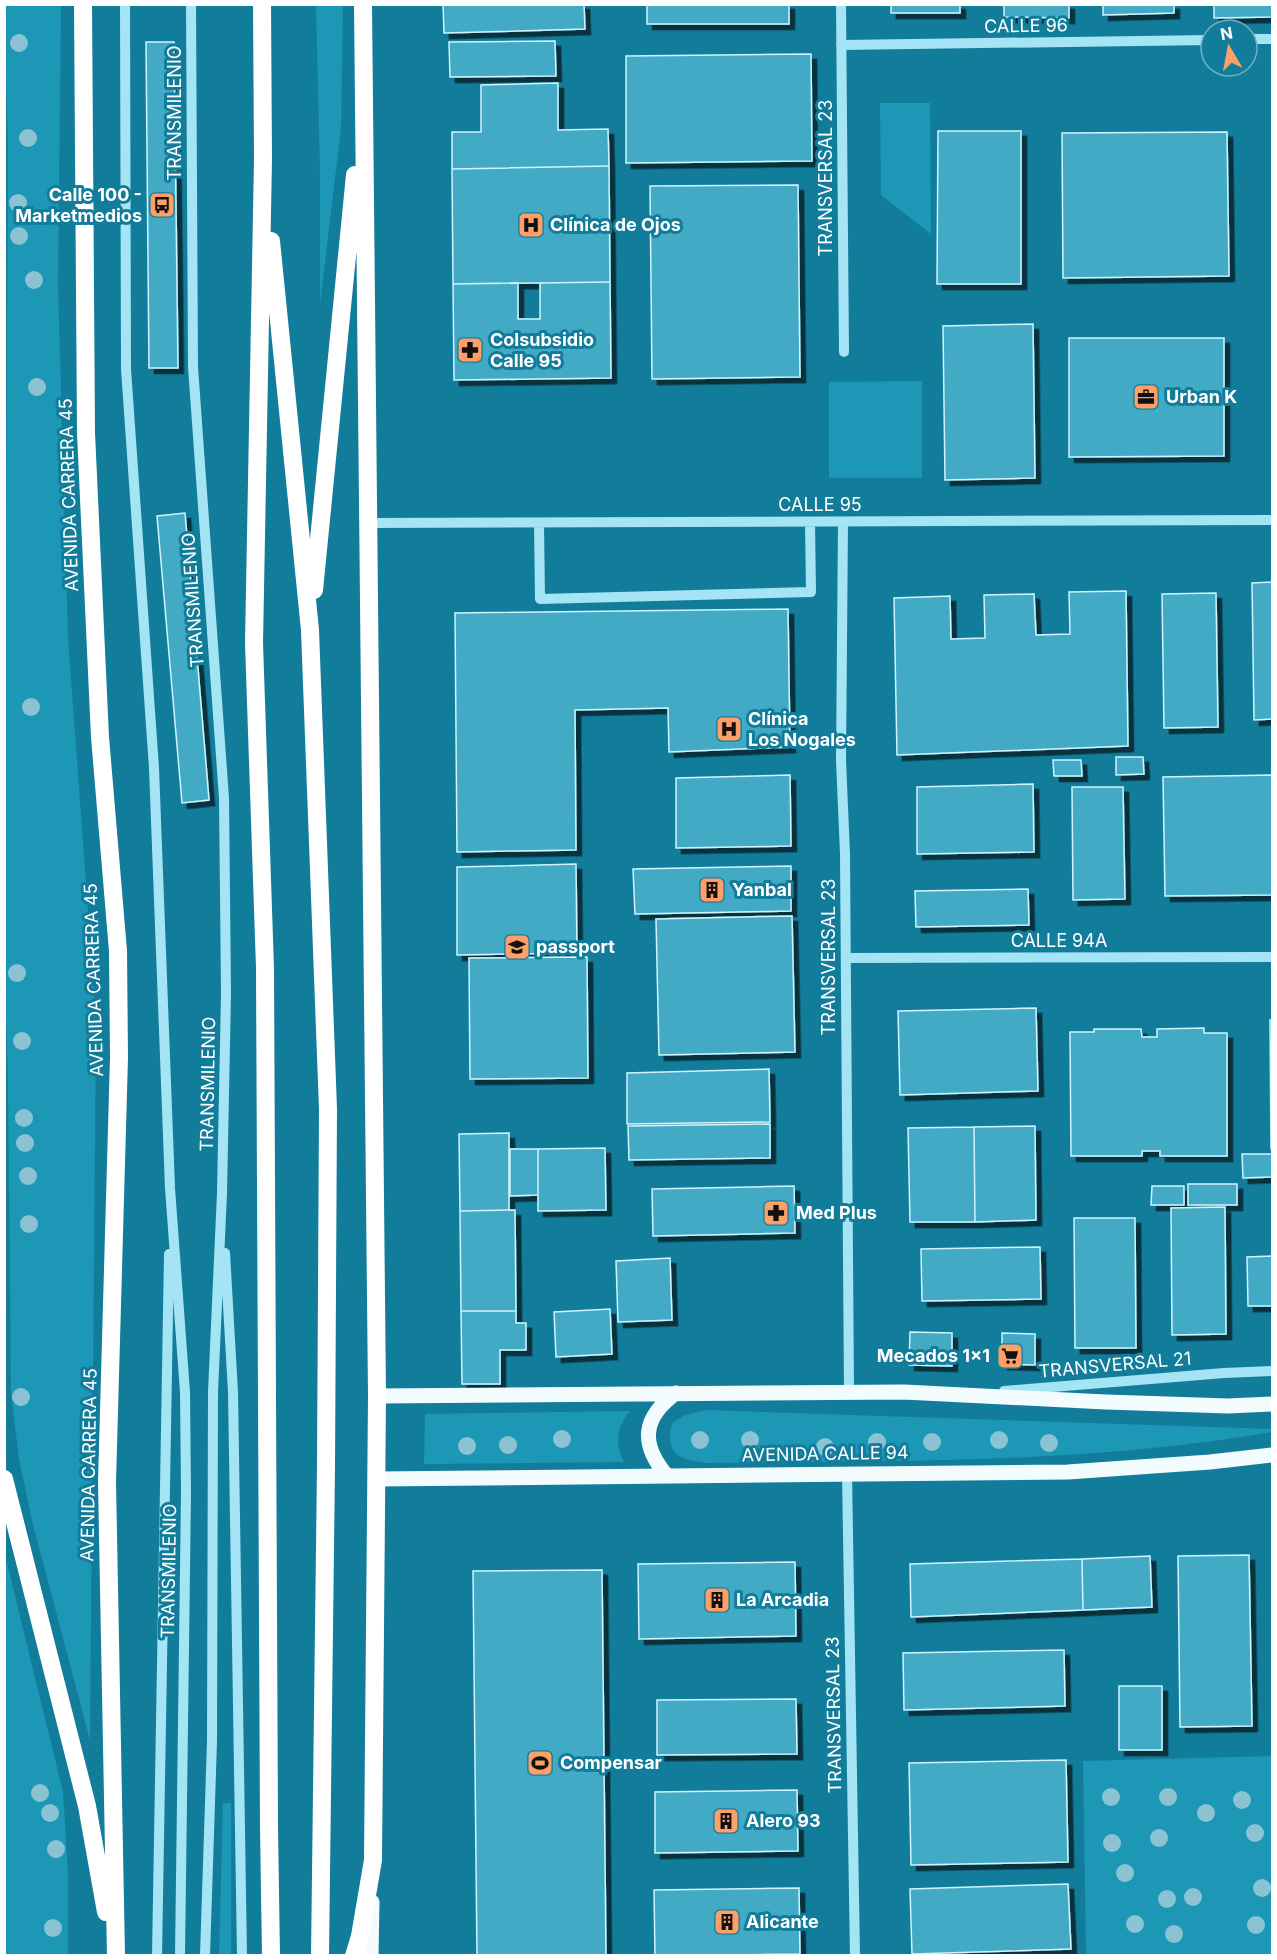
<svg xmlns="http://www.w3.org/2000/svg" width="1277" height="1960" font-family="Inter,sans-serif">
	<style>
		.green { fill: #1d97b6 }
		.building { fill: #43aac5; stroke: #cef4fe; stroke-width: 1.5; filter: url(#shadow) }
		.lines { fill: none; stroke-linecap: round; stroke-linejoin: round }
		.minor { stroke: #a5e4f4; stroke-width: 10 }
		.major { stroke: #f2fcff; stroke-width: 15 }
		.highway { stroke: #fff; stroke-width: 18 }
		.tree { fill: #8cc3d2 }
		.labels { text-anchor: middle; stroke-width: 6; stroke-linejoin: round; paint-order: stroke }
		.street-label { font-size: 18px; fill: #fff; stroke: #127d9b }
		.poi-label { font-size: 18px; font-weight: bold; fill: #fff; stroke: #127d9b; text-anchor: start }
	</style>
	<defs>
		<filter id="shadow"><feDropShadow dx="5.5" dy="5.5" stdDeviation="0" flood-color="#0009"/></filter>
	</defs>
	<rect width="100%" height="100%" fill="#127d9b"/>
	<path class="green" d="M4,5H61L58,285L68,638L96,1019L90,1740L33,1525L19,1459L11,1393L8,1082L4,946L8,145Z
		M316,5H343L341,128L320,304V171Z
		M880,103H930L931,234L881,195Z
		M922,381V478H829V382Z
		M706,1410L1272,1429V1432C1086,1464 894,1461 706,1463C678,1459 665,1454 672,1423L685,1415Z
		M630,1411C617,1427 614,1444 624,1462L424,1464L425,1414Z
		M5,1555L63,1792L68,1874V1955H5Z
		M1272,1756V1955H1086L1083,1761Z
		M223,1803H231V1955H219Z"/>
	<path class="building" d="M443,4H584L585,29L444,33Z
		M647,4H789V24H647Z
		M891,4H960V13H891Z
		M1004,4H1069V18L1004,17Z
		M1103,4H1174V13L1103,15Z
		M1214,4H1272V17L1214,18Z
		M555,41L556,76L450,77L449,42Z
		M146,42H174L178,368H149Z
		M811,54L812,161L626,163V56Z
		M558,83V130L608,129L609,166L452,169V132H481V85Z
		M938,131H1021V284H937Z
		M1227,132L1229,276L1063,278L1062,133Z
		M609,166L610,282L453,284L452,169Z
		M798,185L800,377L652,379L650,186Z
		M610,282L611,378L454,380L453,284L518,283V319H540V283Z
		M1033,324L1035,478L945,480L943,326Z
		M1069,338H1224V456L1069,457Z
		M185,513L209,800L182,803L157,516Z
		M1272,582V719L1254,720L1252,583Z
		M1126,591L1128,746L897,755L894,598L950,596L951,639L985,638L984,595L1034,594L1036,635L1070,634L1069,592Z
		M1216,593L1218,727L1164,728L1162,594Z
		M788,609L790,747L669,752L668,708L575,710L576,850L457,852L455,613Z
		M1116,757H1143L1144,774L1116,775Z
		M1053,760H1081L1082,776H1054Z
		M790,775L791,846L676,848V778Z
		M1272,775V895L1165,896L1163,777Z
		M1033,784L1034,852L917,854V787Z
		M1072,787H1123L1125,899L1073,900Z
		M576,864L577,953L457,955V867Z
		M791,866V911L635,914L633,869Z
		M1028,889L1029,925L916,927L915,891Z
		M792,916L795,1052L659,1055L656,919Z
		M587,957L588,1078L470,1079L469,958Z
		M1036,1008L1038,1091L900,1095L898,1011Z
		M1270,1020H1272V1149H1271Z
		M1204,1028V1033H1227V1156H1160V1151H1142V1156H1071L1070,1032H1094V1029H1141L1142,1037H1157V1029Z
		M769,1069L770,1122L627,1124V1073Z
		M770,1124V1158L629,1160L628,1126Z
		M1035,1126L1036,1220L975,1222L974,1127Z
		M974,1127L975,1222H910L908,1128Z
		M509,1133V1210L460,1211L459,1134Z
		M605,1148L606,1210L538,1211V1149Z
		M510,1149H538V1195L510,1196Z
		M1242,1154H1272V1177L1243,1178Z
		M1188,1184H1237V1205H1188Z
		M794,1186L795,1233L653,1236L652,1189Z
		M1152,1186H1184V1205H1151Z
		M1225,1207L1226,1334L1172,1335L1171,1208Z
		M515,1210L516,1311H461L460,1211Z
		M1074,1218H1135L1136,1348H1075Z
		M1040,1247L1041,1299L922,1301L921,1249Z
		M1272,1256V1306H1248L1247,1257Z
		M670,1258L672,1320L618,1322L616,1261Z
		M610,1309L612,1354L556,1357L554,1312Z
		M461,1311H516V1323H526V1350H500V1384H462Z
		M910,1332L952,1333V1366L909,1365Z
		M1002,1333L1035,1334V1365L1002,1364Z
		M1249,1555L1252,1726L1180,1727L1178,1556Z
		M1150,1556L1152,1607L1083,1610L1082,1559Z
		M1082,1559L1083,1610L911,1617L910,1564Z
		M795,1562L796,1636L639,1639L638,1564Z
		M602,1570L606,1956H477L473,1571Z
		M1064,1650L1065,1706L904,1710L903,1653Z
		M1119,1686H1162V1750H1119Z
		M796,1699L797,1754L657,1755V1700Z
		M1066,1760L1068,1862L911,1865L909,1763Z
		M797,1790L798,1851L655,1853V1792Z
		M1068,1884L1071,1949L912,1954L910,1889Z
		M799,1888L800,1954L655,1956L654,1890Z"/>
	<g class="lines">
		<path class="minor" d="M125,4L126,369L154,768L170,1188L185,1392L186,1492L180,1956
			M191,4L193,367L224,798L226,993L222,1193L213,1392L212,1741L205,1956
			M841,4L844,352
			M1247,39H1272
			M841,45L1211,40
			M843,522L841,760L845,854L849,1392
			M368,523L1272,520
			M539,523L540,599L811,592L810,522
			M846,958L1272,957
			M225,1253L233,1392L242,1956
			M1004,1391L1224,1373L1272,1371
			M847,1474L855,1956
			M157,1956L169,1254"/>
		<path class="major" d="M377,1396L904,1392L1106,1402L1228,1406L1272,1404
			M667,1476C640,1444 642,1418 676,1393
			M376,1479L1068,1472L1210,1462L1272,1455
			M371,1956L372,1902"/>
		<path class="highway" d="M83,4L86,433L100,737L118,951L119,1057L107,1482L116,1956
			M262,4L263,159L254,643L265,968L269,1827L271,1956
			M271,241L310,630L328,1109L326,1466L320,1956
			M314,590L355,175
			M4,1479L87,1806L106,1912
			M354,1956L360,1936L373,1860L377,1396L363,4"/>
	</g>
	<g class="tree">
		<circle cx="19" cy="43" r="9"/>
		<circle cx="28" cy="138" r="9"/>
		<circle cx="18" cy="203" r="9"/>
		<circle cx="19" cy="236" r="9"/>
		<circle cx="34" cy="280" r="9"/>
		<circle cx="37" cy="387" r="9"/>
		<circle cx="31" cy="707" r="9"/>
		<circle cx="17" cy="973" r="9"/>
		<circle cx="22" cy="1041" r="9"/>
		<circle cx="24" cy="1118" r="9"/>
		<circle cx="25" cy="1143" r="9"/>
		<circle cx="28" cy="1176" r="9"/>
		<circle cx="29" cy="1224" r="9"/>
		<circle cx="21" cy="1397" r="9"/>
		<circle cx="562" cy="1439" r="9"/>
		<circle cx="700" cy="1440" r="9"/>
		<circle cx="750" cy="1440" r="9"/>
		<circle cx="999" cy="1440" r="9"/>
		<circle cx="877" cy="1442" r="9"/>
		<circle cx="932" cy="1442" r="9"/>
		<circle cx="1049" cy="1443" r="9"/>
		<circle cx="508" cy="1445" r="9"/>
		<circle cx="467" cy="1446" r="9"/>
		<circle cx="825" cy="1447" r="9"/>
		<circle cx="40" cy="1793" r="9"/>
		<circle cx="1111" cy="1797" r="9"/>
		<circle cx="1168" cy="1797" r="9"/>
		<circle cx="1242" cy="1800" r="9"/>
		<circle cx="50" cy="1813" r="9"/>
		<circle cx="1206" cy="1813" r="9"/>
		<circle cx="1255" cy="1833" r="9"/>
		<circle cx="1159" cy="1838" r="9"/>
		<circle cx="1112" cy="1843" r="9"/>
		<circle cx="56" cy="1849" r="9"/>
		<circle cx="1125" cy="1873" r="9"/>
		<circle cx="1262" cy="1888" r="9"/>
		<circle cx="1193" cy="1897" r="9"/>
		<circle cx="1167" cy="1899" r="9"/>
		<circle cx="1135" cy="1924" r="9"/>
		<circle cx="1256" cy="1925" r="9"/>
		<circle cx="53" cy="1928" r="9"/>
		<circle cx="1174" cy="1934" r="9"/>
	</g>
	<defs>
		<g id="bus-square" transform="scale(1.35)"><rect x="-9" y="-9" width="18" height="18" rx="4" fill="#ff9f68" stroke="#127d9b"/><path d="M-5-6H5V4H4V6H2V4H-2V6H-4V4H-5ZM-3.5-4V0h7V-4ZM-3.5 1.2v1.5H-2V1.2ZM2 1.2v1.5H3.5V1.2Z" fill="#111"/></g>
		<g id="hospital-square" transform="scale(1.35)"><rect x="-9" y="-9" width="18" height="18" rx="4" fill="#ff9f68" stroke="#127d9b"/><path d="M-5-5h3v3.5h4V-5h3V5h-3V1.5h-4V5h-3Z" fill="#111"/></g>
		<g id="pharmacy-square" transform="scale(1.35)"><rect x="-9" y="-9" width="18" height="18" rx="4" fill="#ff9f68" stroke="#127d9b"/><path d="M-2-6h4v4h4v4h-4v4h-4v-4h-4v-4h4Z" fill="#111"/></g>
		<g id="office-square" transform="scale(1.35)"><rect x="-9" y="-9" width="18" height="18" rx="4" fill="#ff9f68" stroke="#127d9b"/><path d="M-6-3h4V-5.5h4V-3h4V5H-6ZM-1-4.5V-3h2v-1.5ZM-6 0V1H6V0Z" fill="#111"/></g>
		<g id="building-square" transform="scale(1.35)"><rect x="-9" y="-9" width="18" height="18" rx="4" fill="#ff9f68" stroke="#127d9b"/><path d="M-4-6H4V6H1V3H-1V6H-4ZM-2.5-4.3h1.7v1.8h-1.7ZM.8-4.3h1.7v1.8H.8ZM-2.5-1h1.7V.8h-1.7ZM.8-1h1.7V.8H.8Z" fill="#111"/></g>
		<g id="university-square" transform="scale(1.35)"><rect x="-9" y="-9" width="18" height="18" rx="4" fill="#ff9f68" stroke="#127d9b"/><path d="M0-5L7-2L0 1L-7-2ZM-4 1L0 2.5L4 1V4Q0 6-4 4Z" fill="#111"/></g>
		<g id="supermarket-square" transform="scale(1.35)"><rect x="-9" y="-9" width="18" height="18" rx="4" fill="#ff9f68" stroke="#127d9b"/><path d="M-6-5.5h2.5l.6 2H6L4.5 2H-2.5L-4.4-4H-6ZM-1.5 3.2a1.3 1.3 0 1 0 .1 0ZM3 3.2a1.3 1.3 0 1 0 .1 0Z" fill="#111"/></g>
		<g id="stadium-square" transform="scale(1.35)"><rect x="-9" y="-9" width="18" height="18" rx="4" fill="#ff9f68" stroke="#127d9b"/><path d="M0-5a6.5 5 0 1 0 0 10a6.5 5 0 1 0 0-10ZM-3.5-1.8h7v3.6h-7Z" fill="#111"/></g>
	</defs>
	<g fill-rule="evenodd">
		<use href="#bus-square" x="162" y="205"/>
		<use href="#hospital-square" x="531" y="225"/>
		<use href="#pharmacy-square" x="470" y="350"/>
		<use href="#office-square" x="1146" y="397"/>
		<use href="#hospital-square" x="729" y="729"/>
		<use href="#building-square" x="712" y="890"/>
		<use href="#university-square" x="517" y="947"/>
		<use href="#pharmacy-square" x="776" y="1213"/>
		<use href="#supermarket-square" x="1010" y="1356"/>
		<use href="#building-square" x="717" y="1600"/>
		<use href="#stadium-square" x="540" y="1763"/>
		<use href="#building-square" x="726" y="1821"/>
		<use href="#building-square" x="727" y="1922"/>
	</g>
	<g class="labels">
		<g class="street-label">
			<text transform="translate(1026 26) rotate(-1)" y="6">CALLE 96</text>
			<text transform="translate(175 113) rotate(-90)" y="6">TRANSMILENIO</text>
			<text transform="translate(826 178) rotate(-90)" y="6">TRANSVERSAL 23</text>
			<text transform="translate(69 495) rotate(-92)" y="6">AVENIDA CARRERA 45</text>
			<text x="820" y="511">CALLE 95</text>
			<text transform="translate(193 600) rotate(-94)" y="6">TRANSMILENIO</text>
			<text x="1059" y="947">CALLE 94A</text>
			<text transform="translate(829 957) rotate(-90)" y="6">TRANSVERSAL 23</text>
			<text transform="translate(94 980) rotate(-92)" y="6">AVENIDA CARRERA 45</text>
			<text transform="translate(208 1084) rotate(-89)" y="6">TRANSMILENIO</text>
			<text transform="translate(1115 1365) rotate(-5)" y="6">TRANSVERSAL 21</text>
			<text transform="translate(825 1454) rotate(-1)" y="6">AVENIDA CALLE 94</text>
			<text transform="translate(89 1465) rotate(-89)" y="6">AVENIDA CARRERA 45</text>
			<text transform="translate(169 1571) rotate(-89)" y="6">TRANSMILENIO</text>
			<text transform="translate(834 1715) rotate(-91)" y="6">TRANSVERSAL 23</text>
		</g>
		<g class="poi-label">
			<text x="142" y="201" text-anchor="end">Calle 100 -<tspan x="142" dy="21">Marketmedios</tspan></text>
			<text x="550" y="231">Clínica de Ojos</text>
			<text x="490" y="346">Colsubsidio<tspan x="490" dy="21">Calle 95</tspan></text>
			<text x="1166" y="403">Urban K</text>
			<text x="748" y="725">Clínica<tspan x="748" dy="21">Los Nogales</tspan></text>
			<text x="732" y="896">Yanbal</text>
			<text x="536" y="953">passport</text>
			<text x="796" y="1219">Med Plus</text>
			<text x="990" y="1362" text-anchor="end">Mecados 1x1</text>
			<text x="736" y="1606">La Arcadia</text>
			<text x="560" y="1769">Compensar</text>
			<text x="746" y="1827">Alero 93</text>
			<text x="746" y="1928">Alicante</text>
		</g>
	</g>
	<rect width="1277" height="1960" fill="none" stroke="#ffffff" stroke-width="12"/>
	<g transform="translate(1229 48) rotate(350)"><circle r="28" fill="#127d9b" stroke="#71b1c3" stroke-width="1.5"/>
	<path d="M0-4.5L10 22L0 15L-10 22Z" fill="#ff9f68"/>
	<text y="-9" font-size="16" font-weight="bold" text-anchor="middle" fill="#ffffff">N</text>
	</g>
</svg>
